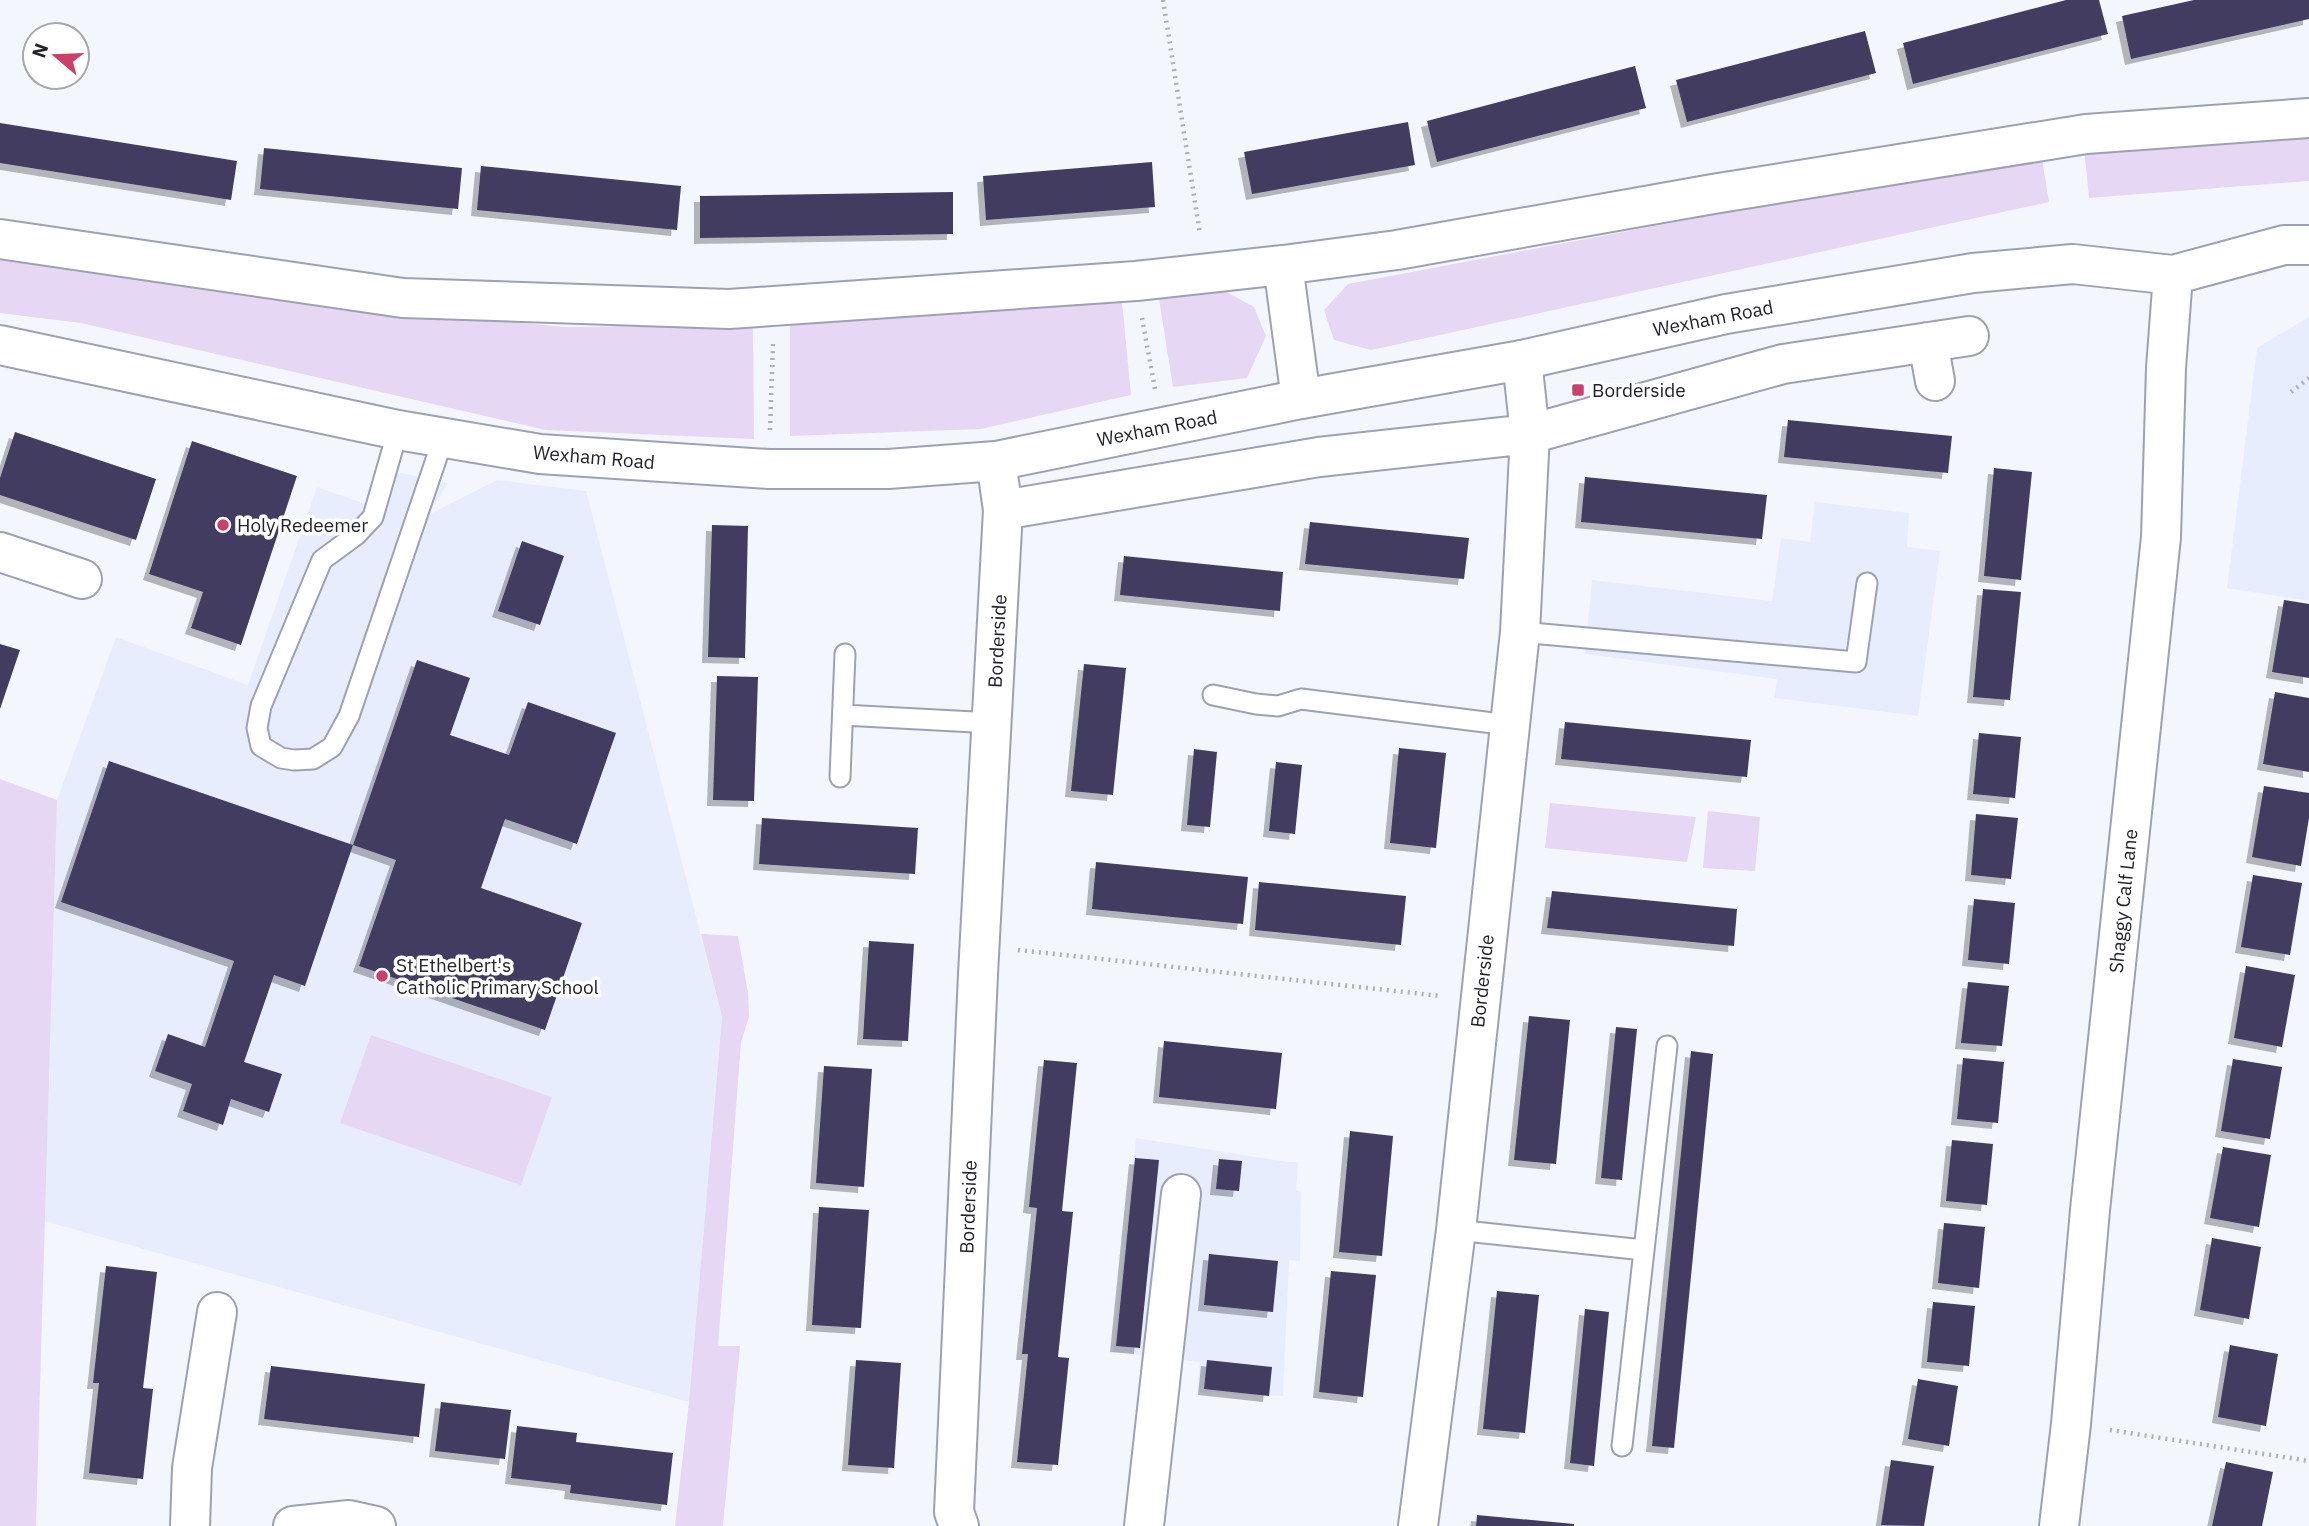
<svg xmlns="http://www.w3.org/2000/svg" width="2309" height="1526" font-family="'IBM Plex Sans',sans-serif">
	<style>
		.built { fill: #e8edfd }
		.green { fill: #e6d7f4 }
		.building { fill: #423c60; filter: url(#shadow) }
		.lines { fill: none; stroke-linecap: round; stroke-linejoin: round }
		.lane-casing { stroke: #9ca1b3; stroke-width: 23 }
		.street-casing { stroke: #9ca1b3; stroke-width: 42 }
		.secondary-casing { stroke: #9ca1b3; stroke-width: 42 }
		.path { stroke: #aeb0b7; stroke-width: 4.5; stroke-dasharray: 2 5; stroke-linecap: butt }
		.lane { stroke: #fff; stroke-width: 19 }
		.street { stroke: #fff; stroke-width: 38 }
		.secondary { stroke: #fff; stroke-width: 38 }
		.poi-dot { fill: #cc3f6b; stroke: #fff; stroke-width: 2.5 }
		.labels { text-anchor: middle; stroke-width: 7; stroke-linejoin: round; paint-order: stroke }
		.street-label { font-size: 19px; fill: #22242b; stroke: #fff }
		.poi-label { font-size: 19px; fill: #22242b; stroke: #fff; text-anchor: start }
	</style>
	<defs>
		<filter id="shadow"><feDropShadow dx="-6" dy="6" stdDeviation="0" flood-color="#0004"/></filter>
	</defs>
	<rect width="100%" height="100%" fill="#f4f6fe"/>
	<path class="built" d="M2309,317V601L2227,588L2257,348Z
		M386,470L448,483L428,515L497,480L586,491L722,1017L689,1402L44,1221L57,800L116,637L248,685L317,487L374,507L386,505L392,484Z
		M1815,502L1909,513L1907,547L1940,551L1918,716L1774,698L1777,679L1585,654L1592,580L1772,601L1781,538L1810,542Z
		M1136,1138L1288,1162H1298L1296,1190L1301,1192L1300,1261L1289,1260L1283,1396L1197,1392L1200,1362L1113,1352Z"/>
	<path class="green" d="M2309,131V181L2089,198L2084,147Z
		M2041,153L2049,202L1371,350L1334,340L1324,310L1348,284Z
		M0,252L289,302L566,327L753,325L754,439L546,430L81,323L0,313Z
		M1221,289L1254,307L1266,336L1247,378L1173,387L1159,299Z
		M1122,302L1131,395L981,429L790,436V324Z
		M0,779L57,800L36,1526H0Z
		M1550,803L1696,817L1687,862L1545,848Z
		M1708,811L1760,817L1755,871L1703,868Z
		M701,934L738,936L748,993L749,1017L741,1042L718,1346H740L723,1526H675L689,1402L722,1017Z
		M371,1035L552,1097L521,1185L340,1123Z"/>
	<path class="building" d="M2066,0H2099L2108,34L1913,84L1903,43Z
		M2194,0H2309V19L2131,59L2122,16Z
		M1865,31L1876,73L1687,122L1676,80Z
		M1635,66L1646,108L1437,162L1427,121Z
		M1408,122L1415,165L1252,194L1244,152Z
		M0,123L237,161L231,200L0,163Z
		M264,148L462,168L458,209L260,189Z
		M1152,162L1155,207L986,220L983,176Z
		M481,166L681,186L677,230L477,210Z
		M953,192V234L700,238V196Z
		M1788,420L1952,436L1948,473L1784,457Z
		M15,432L156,479L136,540L0,495V478Z
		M192,441L297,476L241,645L191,628L203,592L149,574Z
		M1994,468L2032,472L2021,580L1984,576Z
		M1585,477L1767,495L1762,539L1581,522Z
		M1310,522L1469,538L1464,579L1305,564Z
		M712,525L748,526L745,658L708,657Z
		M522,541L564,556L540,625L498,611Z
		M1124,556L1283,572L1280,611L1120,595Z
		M1983,589L2021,592L2010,700L1973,697Z
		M2284,600L2309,604V678L2272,672Z
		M0,644L20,650L0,709Z
		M417,660L470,678L450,735L509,755L528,702L616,733L577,844L505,819L481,888L582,923L545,1030L359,966L396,860L353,845Z
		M1084,664L1126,668L1113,795L1071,791Z
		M717,676L758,677L754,801L713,800Z
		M2275,692L2309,698V772L2263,764Z
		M1565,722L1751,740L1747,777L1561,759Z
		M1979,733L2021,737L2015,798L1973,794Z
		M1399,748L1446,753L1436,848L1390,843Z
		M1194,749L1217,752L1210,827L1187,825Z
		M109,761L353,845L305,986L274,975L244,1062L282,1074L269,1112L231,1099L223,1125L183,1111L192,1084L155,1071L168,1034L205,1047L234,961L61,902Z
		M1276,762L1302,765L1295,834L1269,831Z
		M2264,786L2309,793V818L2301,866L2252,857Z
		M1976,814L2018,818L2011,879L1971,875Z
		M762,818L918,828L915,874L759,864Z
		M1096,862L1248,877L1243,924L1092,909Z
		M2253,875L2302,883L2290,955L2241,947Z
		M1259,882L1406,896L1401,945L1255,930Z
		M1552,891L1737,909L1734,946L1547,928Z
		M1974,899L2015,903L2009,964L1968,960Z
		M869,941L914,944L908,1041L863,1039Z
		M2246,966L2295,975L2282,1047L2234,1038Z
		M1968,982L2009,986L2002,1046L1961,1043Z
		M1529,1016L1570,1020L1556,1164L1514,1160Z
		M1616,1027L1637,1029L1622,1180L1601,1178Z
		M1164,1041L1282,1053L1276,1109L1159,1097Z
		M1691,1051L1713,1054L1674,1448L1652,1446Z
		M1963,1058L2004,1062L1998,1123L1957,1119Z
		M2233,1059L2282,1067L2270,1139L2221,1131Z
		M1044,1060L1077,1063L1062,1211L1073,1212L1058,1357L1069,1358L1058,1465L1017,1462L1028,1354H1022L1037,1208L1029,1207Z
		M824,1066L872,1069L864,1187L816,1183Z
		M1350,1131L1393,1136L1382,1256L1339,1252Z
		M1952,1140L1993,1144L1987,1205L1946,1201Z
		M2223,1147L2271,1155L2259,1227L2210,1218Z
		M1135,1158L1159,1160L1140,1348L1116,1346Z
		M1219,1159L1242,1161L1239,1191L1216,1189Z
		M819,1207L869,1210L861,1328L812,1325Z
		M1944,1223L1985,1227L1979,1288L1938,1283Z
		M2212,1238L2261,1247L2249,1319L2200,1310Z
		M1209,1254L1278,1261L1273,1312L1204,1305Z
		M106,1266L157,1272L143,1388L153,1389L143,1479L89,1473L99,1383H93Z
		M1331,1271L1376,1275L1363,1397L1319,1392Z
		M1497,1291L1539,1295L1525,1433L1483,1429Z
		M1933,1302L1975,1306L1969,1366L1927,1362Z
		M1585,1309L1609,1312L1594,1466L1570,1463Z
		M2230,1345L2278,1354L2266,1426L2218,1417Z
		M856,1360L901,1363L894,1468L848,1465Z
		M1207,1360L1272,1367L1269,1396L1204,1389Z
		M271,1366L425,1384L419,1437L264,1419Z
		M1918,1379L1958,1386L1949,1446L1908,1439Z
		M441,1402L511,1410L505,1459L435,1451Z
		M517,1426L577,1433L576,1442L673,1453L667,1505L570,1493L571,1485L511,1478Z
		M1891,1460L1934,1466L1924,1526L1881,1525Z
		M2226,1462L2273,1472L2262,1526H2212Z
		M1477,1515L1574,1524V1526H1476Z"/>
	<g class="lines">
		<g class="lane-casing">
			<path id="lane" d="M398,430L373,517L356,535L322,560L261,706L257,728L261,746L281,758L294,760L313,759L332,747L349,716L443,439
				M1520,632L1856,662L1867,583
				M1213,695L1256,704L1278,706L1301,699L1509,725
				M843,715L993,723
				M840,777L845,654
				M1456,1230L1644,1250
				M1622,1446L1667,1046"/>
		</g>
		<g class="street-casing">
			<path id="street" d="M0,239L403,298L729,309L1136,281L1283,265L1397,250L1713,194L2086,134L2309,118
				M1283,265L1301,399
				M1928,342L1935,381
				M1003,510L1319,457L1530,434L1783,364L1969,336
				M0,552L82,579
				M190,1526L192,1468L217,1312
				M293,1526L349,1520L376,1526
				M959,1526L954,1512L978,974L1003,510L996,461
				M1144,1526L1181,1194
				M1418,1526L1456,1230L1520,632L1530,434L1522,360
				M2059,1526L2071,1424L2090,1210L2161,537L2166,368L2173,275"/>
		</g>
		<g class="secondary-casing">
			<path id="secondary" d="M0,345L398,430L540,454L769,469H888L996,461L1301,399L1522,360L1726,314L1973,273L2073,264L2173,275L2284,245H2309"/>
		</g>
		<path class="path" d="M1163,0L1200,234
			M1142,318L1155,389
			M2291,392L2309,378
			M770,430L773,344
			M1018,950L1441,996
			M2110,1430L2309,1461"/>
		<use href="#lane" class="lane"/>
		<use href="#street" class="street"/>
		<use href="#secondary" class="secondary"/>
	</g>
	<g class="poi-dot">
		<rect x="1571" y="383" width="14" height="14" rx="3.5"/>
		<circle cx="223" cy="525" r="7"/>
		<circle cx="382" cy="976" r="7"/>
	</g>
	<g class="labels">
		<g class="street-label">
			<text transform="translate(1713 318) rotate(-11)" y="7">Wexham Road</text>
			<text transform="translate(1157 428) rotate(-11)" y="7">Wexham Road</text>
			<text transform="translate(594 457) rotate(5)" y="7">Wexham Road</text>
			<text transform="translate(997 641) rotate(-87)" y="7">Borderside</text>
			<text transform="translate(2123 901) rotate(-84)" y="7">Shaggy Calf Lane</text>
			<text transform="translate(1482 981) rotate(-84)" y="7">Borderside</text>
			<text transform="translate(968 1207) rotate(-88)" y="7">Borderside</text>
		</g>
		<g class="poi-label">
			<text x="1592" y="397">Borderside</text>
			<text x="237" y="532">Holy Redeemer</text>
			<text x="396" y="972">St Ethelbert's<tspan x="396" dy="22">Catholic Primary School</tspan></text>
		</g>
	</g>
	<g transform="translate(56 56) rotate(289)"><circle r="33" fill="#ffffff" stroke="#a7a7aa" stroke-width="2"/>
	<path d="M0-5L12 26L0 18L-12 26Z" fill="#cc3f6b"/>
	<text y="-10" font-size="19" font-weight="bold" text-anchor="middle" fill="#22242b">N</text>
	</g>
</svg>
